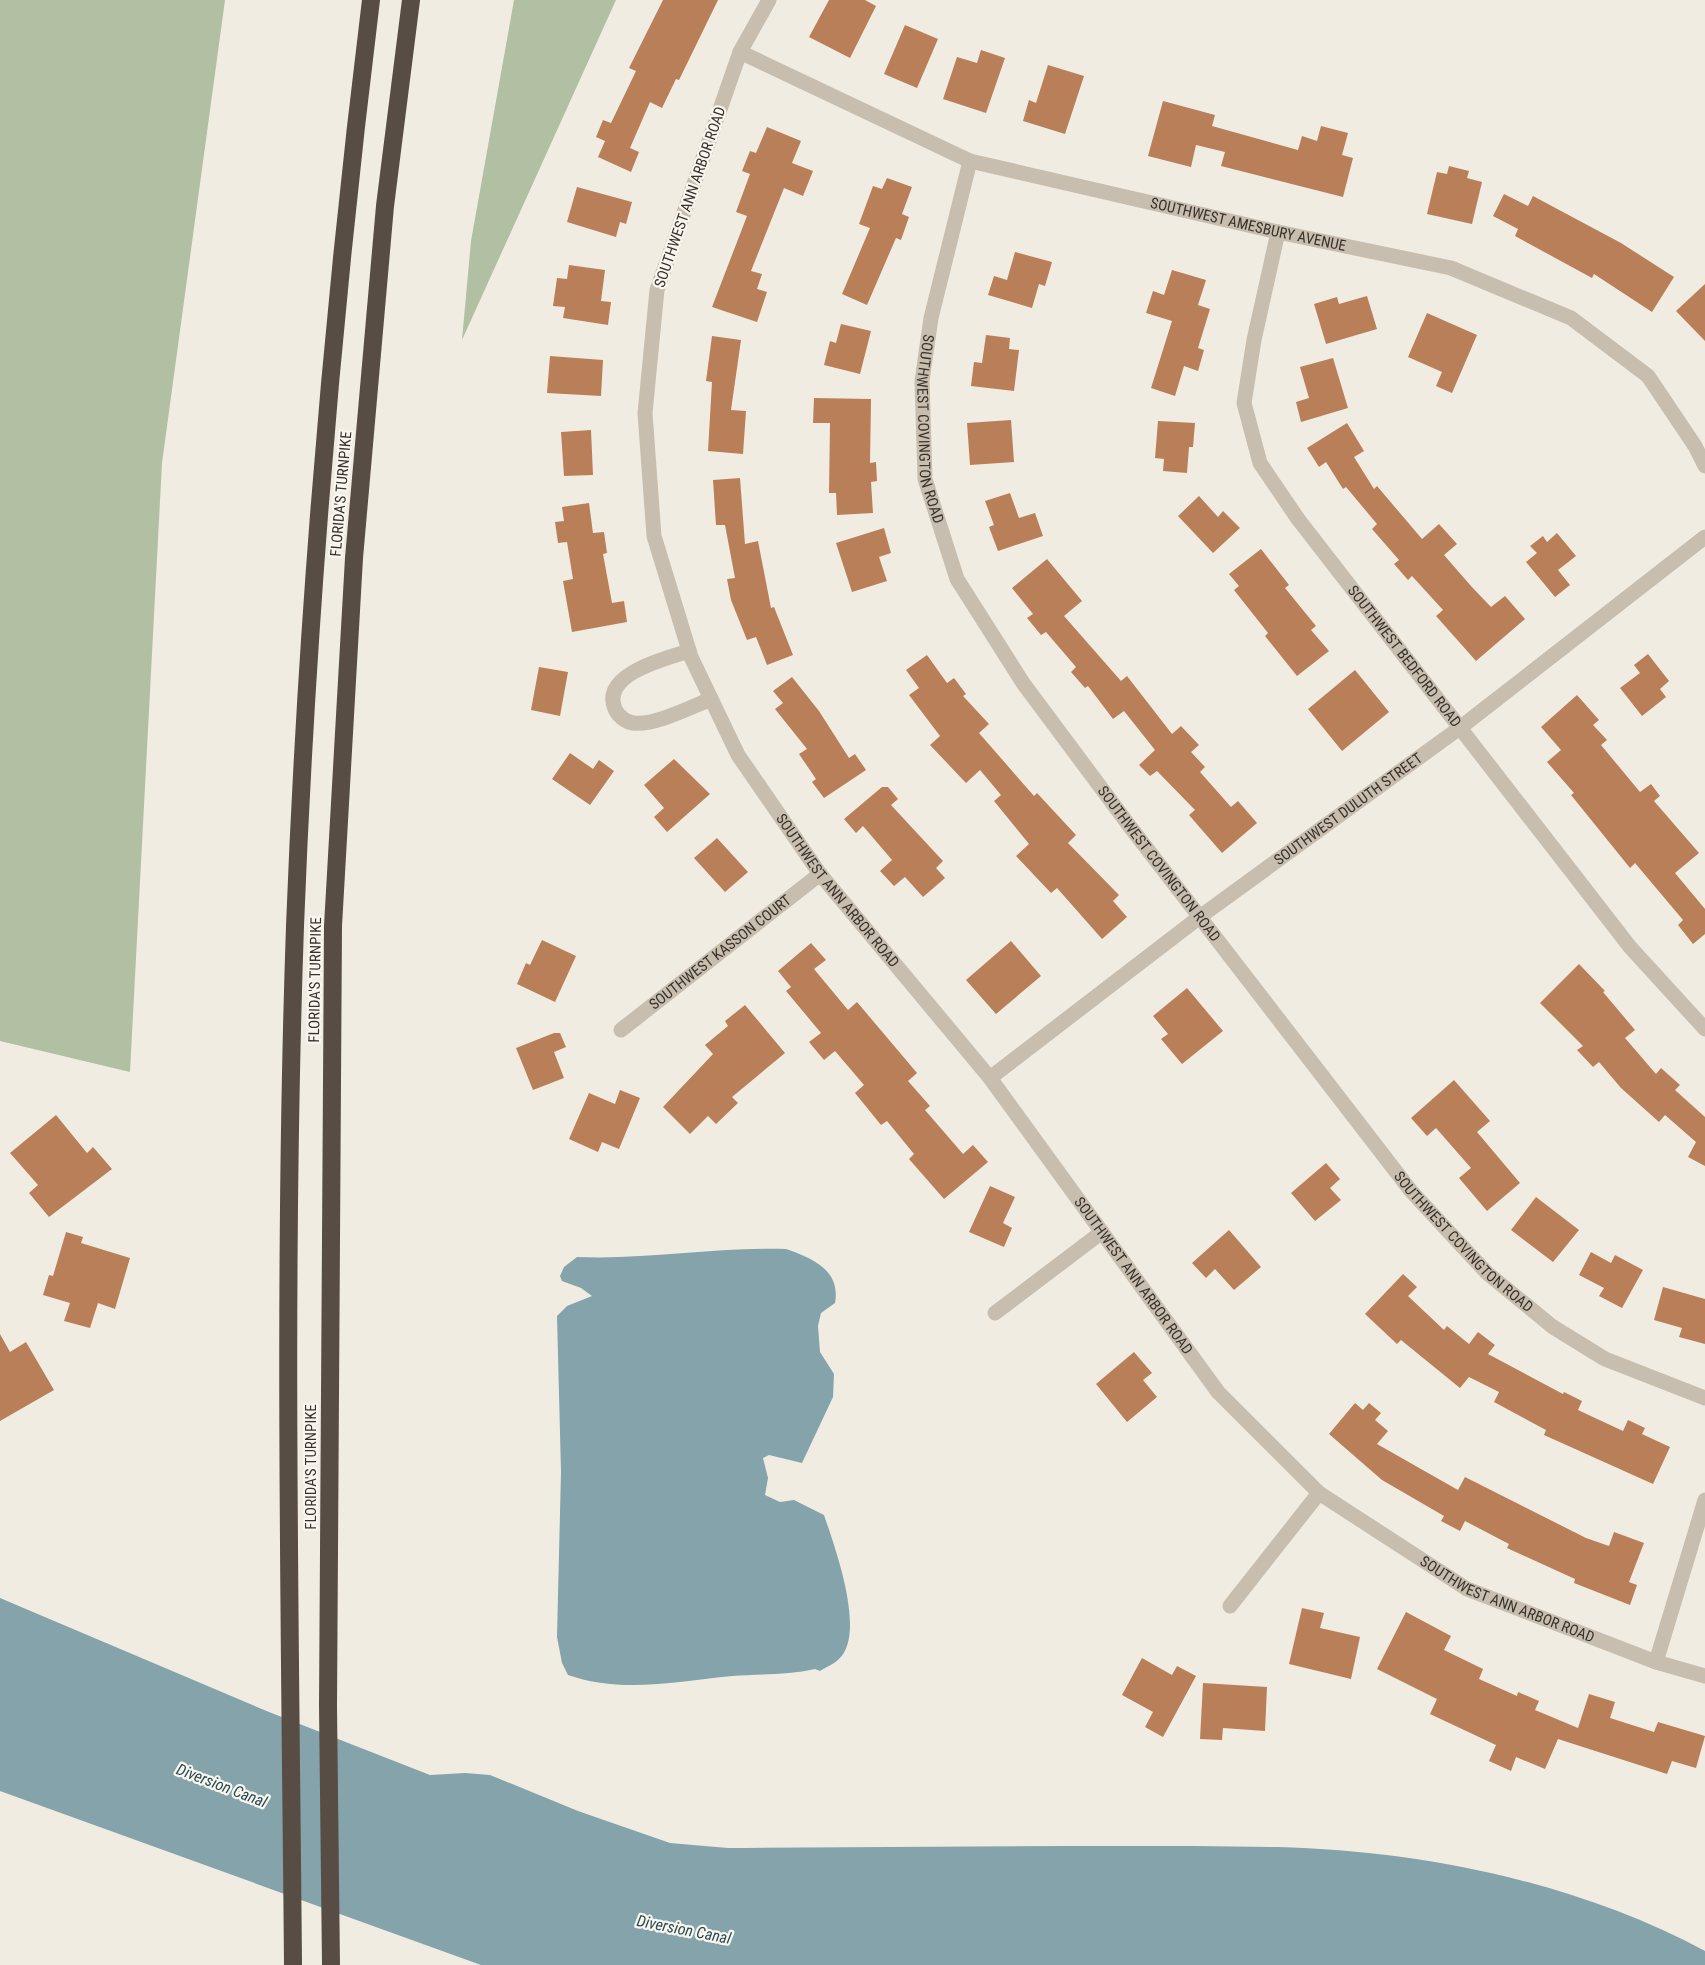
<svg xmlns="http://www.w3.org/2000/svg" width="1705" height="1965" font-family="'Roboto Condensed',sans-serif">
	<style>
		.green { fill: #b1bfa3 }
		.water { fill: #84a3ab }
		.building { fill: #b97f58 }
		.lines { fill: none; stroke-linecap: round; stroke-linejoin: round }
		.street { stroke: #c8beaf; stroke-width: 15 }
		.highway { stroke: #584d44; stroke-width: 18 }
		.labels { text-anchor: middle; stroke-width: 4.5; stroke-linejoin: round; paint-order: stroke }
		.street-label { font-size: 15px; fill: #38322c; stroke: #f9f6ee }
		.water-label { font-size: 16px; font-style: italic; fill: #264b55; stroke: #f9f6ee }
	</style>
	<rect width="100%" height="100%" fill="#f1ece2"/>
	<path class="green" d="M0,0H225L162,463L130,1072L0,1041Z
		M514,0H616L462,340L471,241Z"/>
	<path class="water" d="M786,1249C812,1258 841,1270 835,1303L821,1313L818,1326L820,1352L834,1374L833,1397L802,1463L769,1455L763,1458L768,1478L765,1495L780,1502L794,1500L824,1515C834,1545 867,1633 839,1659C834,1664 826,1667 820,1671L815,1669C789,1675 759,1674 732,1676C678,1681 622,1694 568,1675L562,1663L557,1637L561,1472L557,1316L567,1306L592,1296L581,1288L562,1281L560,1276L564,1267L577,1257C646,1260 716,1247 786,1249Z
		M0,1598L269,1712L430,1775L465,1773L490,1775L578,1811L670,1843L728,1848C857,1847 985,1846 1113,1846C1168,1846 1223,1846 1277,1847C1424,1851 1576,1882 1705,1951V1965H481L0,1791Z"/>
	<path class="building" d="M663,0H718L679,80L676,79L662,108L650,102L630,148L639,152L631,172L598,157L605,141L596,137L603,120L611,123L636,71L629,68Z
		M829,0H865L876,6L850,58L809,37Z
		M905,25L938,39L917,88L884,74Z
		M981,50L1005,58L986,113L943,99L957,57L977,63Z
		M1048,65L1084,76L1065,134L1023,121L1029,100L1036,103Z
		M1163,101L1215,115L1212,126L1298,150L1302,136L1317,141L1321,126L1348,133L1342,155L1353,158L1343,197L1221,166L1225,152L1196,145L1191,167L1148,156Z
		M767,127L801,141L792,163L813,171L803,196L784,188L751,271L762,274L757,289L767,292L757,322L712,307L747,216L736,212L750,174L742,171L750,151L756,153Z
		M1449,166L1469,171L1467,178L1482,182L1472,224L1427,214L1437,172L1447,174Z
		M887,178L912,187L902,214L909,217L901,240L896,238L867,305L842,294L870,228L859,224L873,186L882,189Z
		M577,187L632,202L626,224L620,222L616,237L567,222Z
		M1504,194L1528,206L1533,196L1621,243L1674,277L1652,312L1594,274L1592,278L1515,236L1518,229L1493,216Z
		M1015,252L1052,262L1045,286L1039,284L1032,308L988,295L994,276L1007,280Z
		M569,265L605,270L601,301L611,302L608,325L563,318L565,307L553,306L557,278L567,279Z
		M1172,270L1206,280L1198,305L1210,309L1198,348L1204,350L1198,371L1184,366L1175,396L1151,388L1172,321L1146,313L1153,291L1164,295Z
		M1705,284V341L1676,311Z
		M1367,296L1377,329L1326,344L1314,304L1337,297L1339,304Z
		M1427,313L1477,335L1452,393L1436,386L1442,372L1408,357Z
		M841,324L871,331L860,374L824,365L830,341L836,343Z
		M986,335L1010,338L1009,349L1019,350L1014,391L971,386L974,362L982,363Z
		M712,336L741,340L731,410L746,411L743,454L708,451L712,382L706,381Z
		M550,356L603,360L601,396L547,393Z
		M1333,358L1348,408L1301,422L1296,402L1309,398L1300,367Z
		M814,398L871,399L870,463L876,462L877,481L871,482L873,513L837,515L836,493H829L830,423H813Z
		M1011,420L1014,462L970,465L967,423Z
		M1158,421L1195,423L1193,447H1189L1187,473L1163,471L1164,459L1155,458Z
		M1347,423L1364,451L1354,457L1374,489L1377,486L1422,539L1439,524L1457,544L1444,555L1471,586L1491,607L1505,596L1525,619L1476,661L1436,616L1443,610L1412,576L1408,580L1394,564L1399,560L1372,529L1377,524L1346,487L1343,489L1326,462L1319,467L1307,448Z
		M591,430L593,475L564,476L561,432Z
		M740,478L745,544L758,541L771,608L774,607L793,655L767,665L756,637L747,640L731,600L727,579L735,578L725,525H716L713,480Z
		M1010,493L1019,518L1035,513L1043,536L998,551L989,527L994,525L985,501Z
		M1199,496L1218,517L1223,511L1240,528L1213,553L1178,516Z
		M589,503L593,533L604,532L607,553L603,554L612,603L624,601L627,622L572,632L563,581L573,579L567,542L558,543L555,522L564,521L562,507Z
		M884,528L891,553L879,557L887,581L852,592L836,543Z
		M1557,533L1576,556L1558,570L1570,585L1555,597L1526,562L1537,553L1530,546L1543,536L1547,542Z
		M1261,549L1289,585L1285,588L1316,626L1311,630L1329,651L1297,676L1265,636L1268,633L1234,590L1239,586L1229,574Z
		M1047,559L1082,601L1064,616L1121,681L1127,676L1172,734L1181,726L1199,745L1191,752L1205,767L1200,772L1231,807L1238,801L1257,823L1222,853L1189,815L1195,810L1157,771L1150,776L1139,765L1155,750L1124,711L1113,719L1088,686L1085,688L1071,672L1076,667L1046,632L1041,635L1027,618L1033,614L1012,588Z
		M1648,654L1669,681L1660,689L1666,697L1642,716L1620,688L1640,673L1634,665Z
		M927,655L947,683L954,678L966,694L963,696L989,724L979,733L1034,796L1037,793L1076,835L1068,843L1119,895L1113,901L1127,917L1102,939L1057,888L1051,893L1016,856L1029,844L994,801L1001,795L980,770L966,783L930,745L940,736L909,695L919,688L906,670Z
		M539,667L568,672L560,716L531,710Z
		M1355,670L1389,712L1342,751L1308,709Z
		M792,677L819,711L849,758L855,754L866,770L824,798L812,782L816,779L799,754L807,749L775,709L783,703L773,691Z
		M1577,695L1599,720L1593,725L1607,740L1601,745L1640,792L1651,784L1660,796L1654,801L1699,853L1675,873L1705,909V934L1693,944L1678,925L1683,920L1635,863L1630,868L1571,795L1574,793L1547,762L1561,750L1541,727Z
		M570,753L593,769L599,760L614,771L590,805L552,779Z
		M674,759L710,794L667,832L654,817L664,808L644,785Z
		M882,787H888L898,799L891,805L943,861L936,868L945,878L923,897L905,877L894,886L880,871L892,860L863,826L856,833L844,819Z
		M717,838L748,872L725,892L694,858Z
		M542,940L576,956L555,1002L517,984L526,963L530,965Z
		M1011,941L1041,976L996,1014L966,980Z
		M811,943L826,960L814,969L848,1010L857,1002L917,1073L908,1081L930,1106L925,1110L963,1154L973,1145L988,1162L944,1199L909,1159L914,1154L887,1121L881,1125L855,1093L864,1085L835,1051L824,1060L809,1042L821,1033L786,991L791,987L778,971Z
		M1579,964L1605,991L1603,992L1635,1030L1625,1038L1656,1074L1661,1068L1680,1085L1675,1090L1705,1117V1166L1688,1157L1696,1142L1665,1115L1659,1122L1621,1088L1599,1062L1593,1067L1577,1050L1583,1046L1540,1003Z
		M1187,988L1223,1031L1182,1064L1161,1039L1168,1034L1153,1016Z
		M745,1005L785,1053L732,1097L738,1103L716,1124L708,1116L690,1134L663,1107L713,1054L705,1045L728,1026L725,1021Z
		M554,1033H560L566,1047L554,1052L564,1078L533,1090L516,1048Z
		M1454,1080L1490,1121L1477,1132L1520,1183L1487,1211L1459,1178L1471,1168L1436,1128L1427,1136L1411,1118Z
		M620,1090L640,1098L619,1149L602,1142L598,1152L569,1139L589,1093L615,1104Z
		M56,1115L87,1153L93,1147L112,1169L49,1217L29,1193L38,1185L10,1153Z
		M1326,1163L1340,1179L1330,1188L1341,1200L1315,1221L1291,1193Z
		M990,1186L1015,1197L1003,1223L1012,1228L1004,1247L969,1232Z
		M1536,1197L1579,1230L1553,1262L1511,1230Z
		M1229,1230L1261,1267L1234,1290L1215,1269L1206,1278L1192,1263Z
		M66,1232L83,1237L81,1243L130,1258L115,1309L98,1303L90,1328L64,1321L70,1303L43,1295L49,1275L53,1276Z
		M1591,1252L1611,1263L1615,1255L1643,1270L1622,1308L1599,1296L1604,1288L1579,1275Z
		M1403,1274L1417,1287L1408,1296L1444,1330L1447,1326L1469,1344L1478,1332L1495,1345L1488,1354L1563,1394L1564,1392L1582,1401L1578,1410L1623,1431L1628,1420L1645,1428L1642,1434L1670,1447L1653,1484L1544,1435L1546,1430L1494,1402L1499,1392L1469,1377L1460,1388L1401,1340L1397,1344L1365,1314Z
		M1663,1287L1705,1299V1344L1679,1337L1682,1328L1654,1320Z
		M0,1334L10,1352L26,1342L54,1390L0,1421Z
		M1134,1352L1152,1373L1143,1380L1157,1397L1127,1422L1096,1384Z
		M1355,1403L1363,1410L1369,1403L1381,1413L1375,1420L1388,1431L1377,1444L1458,1490L1465,1477L1586,1538L1609,1546L1614,1532L1644,1543L1629,1582L1637,1585L1630,1605L1574,1583L1575,1579L1507,1548L1509,1544L1465,1521L1460,1531L1441,1521L1444,1516L1382,1480L1329,1434Z
		M1302,1608L1324,1613L1320,1628L1360,1637L1351,1679L1289,1664Z
		M1406,1612L1451,1636L1444,1650L1483,1669L1479,1679L1517,1696L1518,1692L1539,1701L1535,1710L1578,1728L1589,1694L1615,1702L1610,1718L1654,1732L1658,1722L1705,1736L1696,1768L1672,1761L1667,1774L1558,1739L1545,1769L1516,1757L1511,1771L1489,1761L1496,1745L1430,1714L1437,1699L1377,1669Z
		M1142,1658L1172,1675L1177,1666L1196,1676L1163,1737L1145,1727L1153,1712L1122,1695Z
		M1203,1683L1267,1687L1265,1731L1223,1728L1222,1740L1200,1739Z"/>
	<g class="lines">
		<g class="street">
			<path id="s1" d="M769,0L740,52L657,290L645,413L654,536L691,657L738,755L820,874L990,1078L1218,1392L1319,1493L1467,1589L1656,1662L1705,1676"/>
			<path id="s2" d="M740,52L970,161L1278,232L1451,268L1571,318L1648,376L1695,446L1705,466"/>
			<path id="s3" d="M970,161L931,318L922,381L925,479L957,579L1023,683L1131,828L1411,1191L1487,1273L1553,1327L1605,1359L1705,1398"/>
			<path id="s4" d="M1278,232L1254,340L1244,403L1260,463L1298,519L1630,947L1705,1029"/>
			<path d="M689,651C667,658 600,674 615,709C618,716 626,722 633,723C654,726 691,707 711,699"/>
			<path id="s5" d="M621,1030L820,874"/>
			<path id="s6" d="M990,1078L1201,916L1461,727L1705,537"/>
			<path d="M995,1313L1102,1232"/>
			<path d="M1230,1606L1319,1493"/>
			<path d="M1656,1662L1705,1500"/>
		</g>
		<path class="highway" d="M293,1965C290,1619 283,1272 295,926C307,617 333,307 371,0
			M331,1965L328,1706L333,926L354,558L385,206L411,0"/>
	</g>
	<g class="labels">
		<g class="street-label">
			<text transform="translate(690 197) rotate(-71)" y="5">SOUTHWEST ANN ARBOR ROAD</text>
			<text dy="5" stroke="none"><textPath href="#s2" startOffset="540">SOUTHWEST AMESBURY AVENUE</textPath></text>
			<text dy="5" stroke="none"><textPath href="#s3" startOffset="274">SOUTHWEST COVINGTON ROAD</textPath></text>
			<text transform="translate(341 494) rotate(-85)" y="5">FLORIDA'S TURNPIKE</text>
			<text dy="5" stroke="none"><textPath href="#s4" startOffset="478">SOUTHWEST BEDFORD ROAD</textPath></text>
			<text dy="5" stroke="none"><textPath href="#s6" startOffset="448">SOUTHWEST DULUTH STREET</textPath></text>
			<text dy="5" stroke="none"><textPath href="#s3" startOffset="778">SOUTHWEST COVINGTON ROAD</textPath></text>
			<text dy="5" stroke="none"><textPath href="#s1" startOffset="962">SOUTHWEST ANN ARBOR ROAD</textPath></text>
			<text dy="5" stroke="none"><textPath href="#s5" startOffset="126">SOUTHWEST KASSON COURT</textPath></text>
			<text transform="translate(315 980) rotate(-89)" y="5">FLORIDA'S TURNPIKE</text>
			<text dy="5" stroke="none"><textPath href="#s3" startOffset="1264">SOUTHWEST COVINGTON ROAD</textPath></text>
			<text dy="5" stroke="none"><textPath href="#s1" startOffset="1448">SOUTHWEST ANN ARBOR ROAD</textPath></text>
			<text transform="translate(311 1467) rotate(-90)" y="5">FLORIDA'S TURNPIKE</text>
			<text dy="5" stroke="none"><textPath href="#s1" startOffset="1952">SOUTHWEST ANN ARBOR ROAD</textPath></text>
		</g>
		<g class="water-label">
			<text transform="translate(222 1785) rotate(21)" y="6">Diversion Canal</text>
			<text transform="translate(684 1929) rotate(11)" y="6">Diversion Canal</text>
		</g>
	</g>
</svg>
